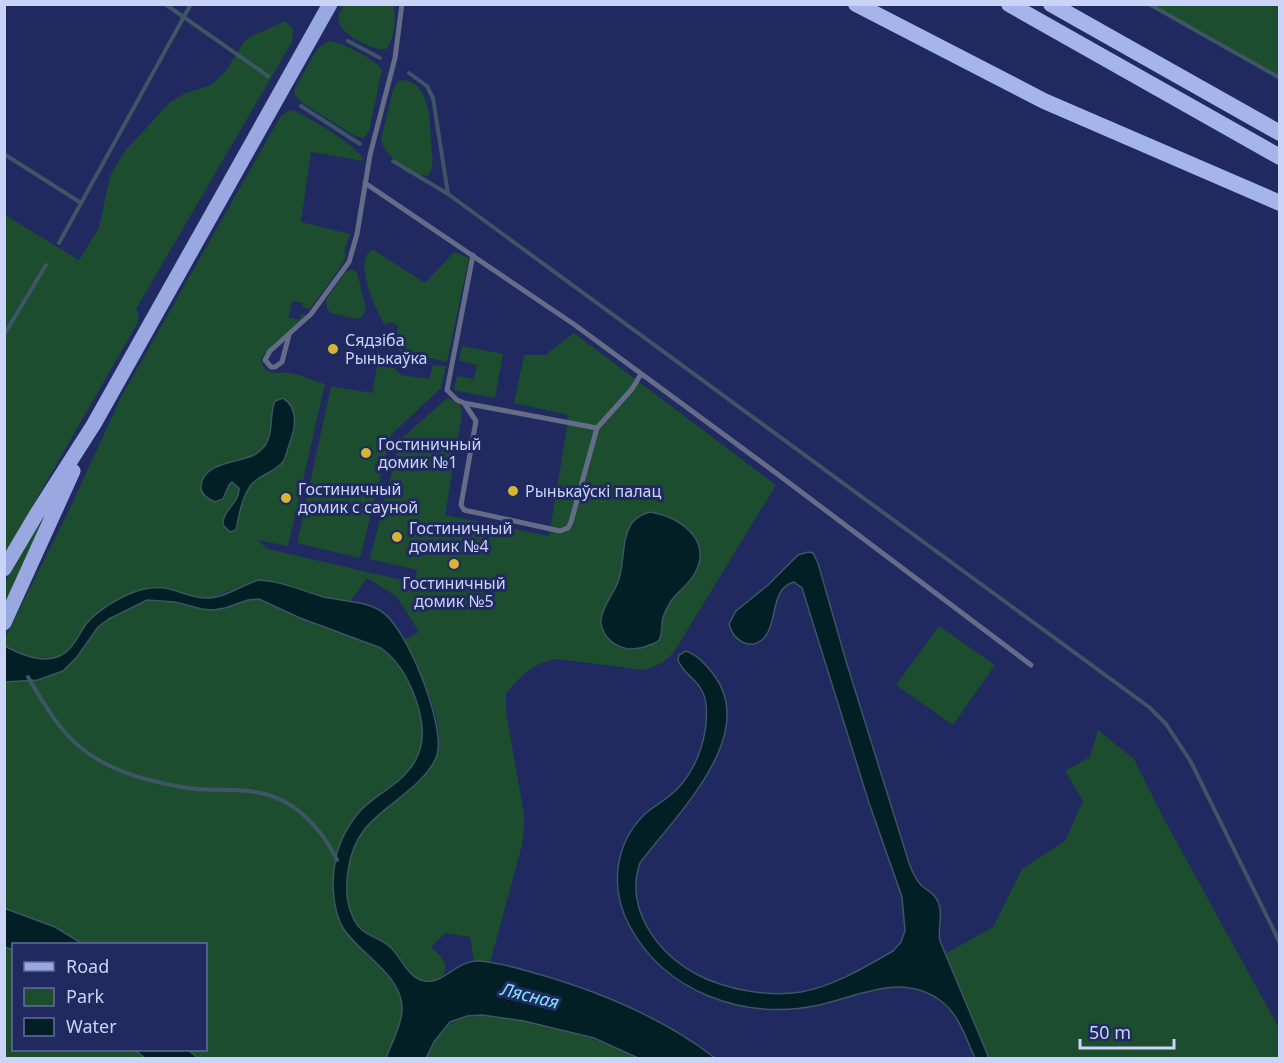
<svg xmlns="http://www.w3.org/2000/svg" width="1284" height="1063" font-family="'Noto Sans',sans-serif">
	<style>
		.green { fill: #1c4d2e }
		.water { fill: #011f25; stroke: #3d5564; stroke-width: 1.5 }
		.lines { fill: none; stroke-linecap: round; stroke-linejoin: round }
		.stream { stroke: #3d5564; stroke-width: 4 }
		.service { stroke: #656c88; stroke-width: 5 }
		.primary { stroke: #99a8e0; stroke-width: 15 }
		.trunk { stroke: #a6b4ec; stroke-width: 16 }
		.poi-dot { fill: #d7b434; stroke: #202960; stroke-width: 2 }
		.labels { text-anchor: middle; stroke-width: 6; stroke-linejoin: round; paint-order: stroke }
		.poi-label { font-size: 16px; fill: #cad4f7; stroke: #202960; text-anchor: start }
		.water-label { font-size: 18px; font-style: italic; fill: #80e5fa; stroke: #202960 }
	</style>
	<rect width="100%" height="100%" fill="#202960"/>
	<path class="green" d="M344,5H394C395,18 396,39 386,49C374,52 341,34 339,22C337,16 341,10 344,5Z
		M1148,5H1279V78Z
		M285,21L293,29L292,42L136,309L139,315L137,324L5,554V215L79,260L99,228L110,176L124,152L170,102L186,93L211,85L225,72L244,42L250,37Z
		M329,41C341,42 376,59 382,70L369,132L364,138L355,136L301,102L294,94L295,88L317,49Z
		M400,80C430,79 430,121 431,141C431,151 436,169 427,176C411,174 383,156 381,139L393,90L396,83Z
		M293,110C310,119 358,145 364,161L311,152L301,222L350,234L344,252L346,254L343,263L310,309L302,307L303,303L292,301L289,317L299,320L301,314L306,315L267,351L261,359C265,380 280,370 292,373C303,376 314,381 325,384L288,546L257,540L268,549L415,583L417,570L370,559L400,440L447,398L460,404L462,414L445,515L549,536L569,415L514,403L524,355H545L574,333L776,485L674,652C665,662 656,667 643,670L558,659C531,663 523,675 506,693V712L524,814V830L522,845L490,963L474,961L470,937L445,933L431,947C436,952 443,957 445,964C449,978 430,984 420,980C406,973 401,956 389,947C380,939 367,937 359,927C353,920 350,912 348,903C344,875 350,843 370,822C395,795 439,780 439,737C439,707 417,667 403,640L419,632L397,597L367,578L350,602L313,594L278,583L259,580L210,598L138,591L102,609L71,648L64,655L56,658L30,657L5,646L4,640L72,504L120,399L280,117L286,112Z
		M372,249L425,283L454,252L469,258L447,362L401,352L387,341L396,335L398,326L391,322L385,325C376,311 359,272 366,256C368,253 370,251 372,249Z
		M349,270H353L357,272L366,309L361,318L356,319L331,313L327,309L326,300L345,273Z
		M462,346L503,354L495,398L454,390L457,376L474,379L477,365L459,361Z
		M433,365L446,366L441,388L391,435L360,558L297,543L331,386L372,393L377,366L394,368L401,375L429,379Z
		M41,521H42L5,606V582Z
		M161,599L202,609L225,608L248,600L259,599L300,618L381,648L393,656L411,686L419,709L423,733L420,753L411,768L398,781L363,808L342,841L344,929C362,951 403,979 402,1010C402,1027 391,1043 386,1058H198L188,1050H206V944H83L55,927L5,908V682H22L86,645L98,627L109,619L147,600Z
		M939,626L995,665L953,725L896,685Z
		M1098,730L1134,759L1164,819L1279,1028V1058H989L945,954L993,927L1022,869L1065,841L1083,801L1065,771L1090,757Z
		M4,947L13,950L14,1050H135L145,1058H5Z
		M482,1015C536,1021 589,1034 638,1058H426C440,1029 449,1018 482,1015Z"/>
	<path class="water" d="M283,398C300,409 295,430 289,445C287,451 286,458 282,463C273,473 259,475 251,485C242,497 239,515 236,530L230,532L223,525C222,510 240,503 239,488L232,482L229,485L223,499L215,502C208,499 200,494 201,486C203,462 238,463 254,455C258,453 262,449 265,446C274,432 269,415 275,401Z
		M650,512C680,517 713,540 695,573C689,585 678,591 671,601C668,606 665,612 663,617C661,624 663,634 659,640C656,644 651,644 647,646C633,652 616,649 606,636C603,631 600,625 601,619C603,606 613,594 618,582C625,563 621,541 631,524C636,517 642,514 650,512Z
		M808,552L813,553L818,563L846,661L909,863C912,871 915,879 921,885C927,891 935,893 938,902C944,914 937,928 940,941L989,1058H975C966,1039 959,1014 941,1001C901,972 860,996 819,1005C745,1021 665,993 629,925C609,887 615,842 646,813C657,804 669,798 678,788C698,767 709,733 706,704C703,680 684,677 678,660L679,655L686,651C698,655 707,666 714,675C760,736 674,817 640,863C624,909 658,954 698,975C727,990 769,997 801,992C834,986 865,967 893,951L901,942L905,931L902,897L869,803L802,588L794,582C770,588 778,623 764,638C750,652 733,640 729,624L736,611L768,585L798,555Z
		M259,580C281,581 303,591 324,597C342,601 365,601 381,611C407,627 446,726 437,755C434,765 426,774 419,781C388,812 355,820 348,871C346,885 346,902 352,915C360,936 374,934 389,946C401,956 407,977 424,981C443,985 457,960 478,961C496,962 514,967 531,972C596,990 662,1017 715,1058H638L594,1038L524,1021L482,1015L467,1016L450,1022L434,1042L426,1058H386C391,1044 401,1027 402,1011C404,975 360,955 343,928C332,909 331,878 336,857C340,840 350,822 362,809C372,799 386,791 398,781C425,758 427,732 416,700C409,680 398,660 381,648L300,618L259,599L248,600L225,608L213,610L202,609L175,602L147,600L109,619L98,627L77,657L63,671L38,680L5,682V646C25,657 54,668 71,647C77,640 81,631 86,624C99,609 121,596 140,590C169,581 183,598 207,598C225,598 241,585 259,580Z
		M4,908L55,927L83,944H14L13,950L5,947Z
		M135,1050H188L198,1058H145Z"/>
	<g class="lines">
		<path class="stream" d="M165,4L268,76
			M1149,4L1280,78
			M348,41L380,58
			M409,73L427,86L433,98L448,194
			M301,106L360,144
			M4,154L81,203
			M393,161L448,194L1149,707L1166,724L1191,762L1280,943
			M59,243L191,4
			M4,335L46,265
			M28,677C43,702 57,728 80,747C111,773 157,784 196,789C217,791 239,788 260,793C296,800 322,829 337,860"/>
		<path class="service" d="M365,183L575,325L776,473L1031,665
			M473,255L447,390L457,400L464,403L476,421L461,505L464,510L560,531L568,528L571,522L597,428L632,389L641,374
			M289,335L282,362L275,367H271L265,360L270,351L311,314L349,262L357,234L370,155L395,58L402,4
			M464,403L597,428"/>
		<path class="primary" d="M4,569L36,515L94,424L330,4
			M4,623L73,471"/>
		<path class="trunk" d="M856,4L1044,101L1280,203
			M1009,4L1280,157
			M1051,4L1280,133"/>
	</g>
	<g class="poi-dot">
		<circle cx="333" cy="349" r="6"/>
		<circle cx="366" cy="453" r="6"/>
		<circle cx="513" cy="491" r="6"/>
		<circle cx="286" cy="498" r="6"/>
		<circle cx="397" cy="537" r="6"/>
		<circle cx="454" cy="564" r="6"/>
	</g>
	<g class="labels">
		<g class="poi-label">
			<text x="345" y="346">Сядзіба<tspan x="345" dy="18">Рынькаўка</tspan></text>
			<text x="378" y="450">Гостиничный<tspan x="378" dy="18">домик №1</tspan></text>
			<text x="298" y="495">Гостиничный<tspan x="298" dy="18">домик с сауной</tspan></text>
			<text x="525" y="497">Рынькаўскi палац</text>
			<text x="409" y="534">Гостиничный<tspan x="409" dy="18">домик №4</tspan></text>
			<text x="454" y="589" text-anchor="middle">Гостиничный<tspan x="454" dy="18">домик №5</tspan></text>
		</g>
		<g class="water-label">
			<text transform="translate(530 996) rotate(14)" y="6">Лясная</text>
		</g>
	</g>
	<rect width="1284" height="1063" fill="none" stroke="#cad4f7" stroke-width="12"/>
	<rect x="12" y="943" width="195" height="108" fill="#202960" stroke="#646d9c" stroke-width="1.5"/>
	<rect x="24" y="962" width="30" height="9" fill="#99a8e0" stroke="#646d9c" stroke-width="1.5"/>
	<text x="66" y="973" font-size="18" fill="#cad4f7">Road</text>
	<rect x="24" y="988" width="30" height="18" fill="#1c4d2e" stroke="#646d9c" stroke-width="1.5"/>
	<text x="66" y="1003" font-size="18" fill="#cad4f7">Park</text>
	<rect x="24" y="1018" width="30" height="18" fill="#011f25" stroke="#646d9c" stroke-width="1.5"/>
	<text x="66" y="1033" font-size="18" fill="#cad4f7">Water</text>
	<path d="M1080 1039v9h94v-9" fill="none" stroke="#cad4f7" stroke-width="3"/>
	<text x="1089" y="1039" font-size="18" fill="#cad4f7" stroke="#202960" stroke-width="4.5" paint-order="stroke">50 m</text>
</svg>
